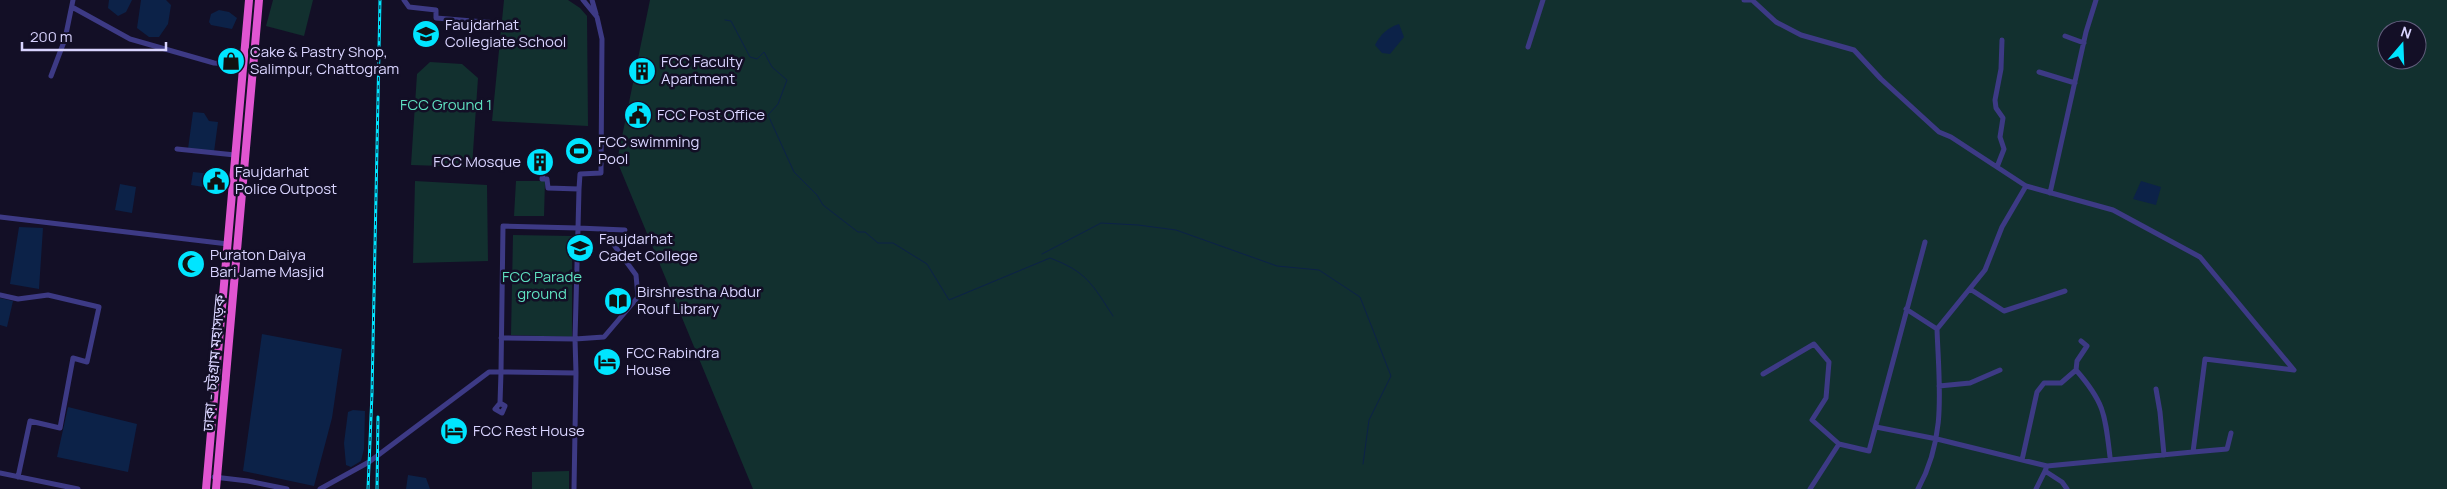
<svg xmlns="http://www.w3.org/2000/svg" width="2447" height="489" font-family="Manrope,'Noto Sans Bengali',sans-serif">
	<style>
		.green { fill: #12302f; fill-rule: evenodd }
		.water { fill: #0c2248 }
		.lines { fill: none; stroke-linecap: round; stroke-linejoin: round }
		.stream { stroke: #0c2248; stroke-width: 1 }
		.minor { stroke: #3d3a85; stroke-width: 5 }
		.trunk { stroke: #e055d1; stroke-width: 8 }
		.rail-casing { stroke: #00e5ff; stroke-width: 3 }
		.rail { stroke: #130f26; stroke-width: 1; stroke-dasharray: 4; stroke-linecap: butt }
		.labels { text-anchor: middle; stroke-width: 5; stroke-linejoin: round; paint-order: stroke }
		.poi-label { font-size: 15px; fill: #d9d4ff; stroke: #130f26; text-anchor: start }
		.park-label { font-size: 15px; fill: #5fe0c0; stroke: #130f26 }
		.street-label { font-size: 15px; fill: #d9d4ff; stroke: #130f26 }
	</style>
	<rect width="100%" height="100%" fill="#130f26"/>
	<path class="green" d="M273,0H313L304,36L266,26Z
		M504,0H568L580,8L587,16L588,126L492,121Z
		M650,0H2447V489H753L617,161ZM2387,30H2417V60H2387Z
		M430,62L462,64L478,78L472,167L411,165L417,74Z
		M415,181L487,185L488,261L413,263Z
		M516,181H545L544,216H514Z
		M513,235L572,236V337L511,335Z
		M569,471V489H532V472Z"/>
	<path class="water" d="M109,0H132L126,12L118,16L108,8Z
		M141,0H166L171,5L168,24L159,37H149L137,28Z
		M219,10L229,12L237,18L232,29L211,25L209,22L211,14Z
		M1399,24L1404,37L1390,54L1382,53L1375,45C1381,34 1387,28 1399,24Z
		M193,112L204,113L209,121L218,122L214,152L188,149Z
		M193,172L212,174L210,188L191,185Z
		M2141,181L2161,187L2156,205L2133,199Z
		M120,184L136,187L132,213L115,210Z
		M19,227L43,228L39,289L10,284Z
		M0,298L13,301L7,327L0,325Z
		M262,334L342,349L332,418L314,486L243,471Z
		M68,407L137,424L128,472L57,457Z
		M353,410L365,411L364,449L361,461L351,467L346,465L344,443L348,412Z
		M408,475L426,478L430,489H406Z"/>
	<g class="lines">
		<path class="stream" d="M725,20L731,21L750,57L757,59L764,52L772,67L787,80L778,104L768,115L794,172L817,195L823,205L858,232H865L878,243H893L927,264L949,300L1050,258C1087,272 1092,284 1113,316
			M1042,254L1101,223L1138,225L1176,230L1277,266L1319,270L1360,297L1391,376L1369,420L1363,464"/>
		<path class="minor" d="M404,0L409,7L436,10V18L497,23
			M592,0L596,14
			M1744,0H1752L1776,22L1801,35L1854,50L1881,79L1939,132L1951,137L2026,186L2113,210L2200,257L2294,370L2205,359L2193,452L2047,466L1937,439L1876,427
			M72,7L130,39L214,63L243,65
			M2065,36L2084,43
			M1528,47L1543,0
			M2039,72L2075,83
			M51,76L65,39L73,0
			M177,149L235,155
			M1997,167L2004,149L2000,137L2003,118L1996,108L1995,100L2001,69L2002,40
			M543,173L542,179H547L548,188L579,189L580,174L601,173L602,39L597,17L583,0
			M2050,193L2086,32L2096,0
			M0,217L228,244
			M603,230L636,275L638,297L604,337L575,339L578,228L625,230
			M1970,289L2004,311L2065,291
			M0,295L18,299L48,295L99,307L87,362L73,358L60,428L30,421L18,477
			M1906,309L1937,329
			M2081,341L2087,346L2077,361L2076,370C2105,403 2105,415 2110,457
			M1763,374L1814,344L1829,362L1826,398L1812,420L1839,444
			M1939,386L1970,383L2000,370
			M2156,389L2160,412L2164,455
			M500,403L505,406L502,413L495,409L500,403L501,372L576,373L575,339L501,338
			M2193,452L2227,449L2231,433
			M2022,460L2037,392L2044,383H2061L2076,370
			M2047,466L2045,471L2062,482L2067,489
			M0,473L78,489
			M214,477L248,481L287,489
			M320,489L369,462L489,372H501L503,226L578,228L579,189
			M574,489L576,373
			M1810,489L1839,444L1869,451L1925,242
			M1918,489C1947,436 1939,387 1937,329L1985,270L2002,227L2026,186
			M2036,489L2045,471"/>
		<path class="trunk" d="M206,489L249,0
			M216,489L259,0"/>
		<g class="rail-casing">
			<path id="rail" d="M368,489L372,393L380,0
				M377,489L378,417"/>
		</g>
		<use href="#rail" class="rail"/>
	</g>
	<defs>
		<g id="school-disc" transform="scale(1.4375)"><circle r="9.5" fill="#00e5ff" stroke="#130f26"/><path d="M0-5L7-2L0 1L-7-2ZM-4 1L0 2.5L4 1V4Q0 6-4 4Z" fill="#111"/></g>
		<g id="shop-disc" transform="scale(1.4375)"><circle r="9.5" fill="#00e5ff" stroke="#130f26"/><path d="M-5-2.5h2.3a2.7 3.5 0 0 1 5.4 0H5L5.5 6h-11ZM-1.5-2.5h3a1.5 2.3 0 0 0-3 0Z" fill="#111"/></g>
		<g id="building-disc" transform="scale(1.4375)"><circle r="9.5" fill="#00e5ff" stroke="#130f26"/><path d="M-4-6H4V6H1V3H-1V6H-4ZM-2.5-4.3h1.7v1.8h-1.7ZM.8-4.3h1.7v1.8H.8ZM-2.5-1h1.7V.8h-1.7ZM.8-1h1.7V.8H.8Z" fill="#111"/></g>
		<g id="civic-disc" transform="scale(1.4375)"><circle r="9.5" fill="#00e5ff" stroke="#130f26"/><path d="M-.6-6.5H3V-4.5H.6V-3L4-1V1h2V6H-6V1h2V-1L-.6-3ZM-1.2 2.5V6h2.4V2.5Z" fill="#111"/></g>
		<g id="stadium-disc" transform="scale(1.4375)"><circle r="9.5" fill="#00e5ff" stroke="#130f26"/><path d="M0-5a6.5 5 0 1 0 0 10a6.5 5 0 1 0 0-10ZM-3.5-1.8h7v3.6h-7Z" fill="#111"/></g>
		<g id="university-disc" transform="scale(1.4375)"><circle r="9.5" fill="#00e5ff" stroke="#130f26"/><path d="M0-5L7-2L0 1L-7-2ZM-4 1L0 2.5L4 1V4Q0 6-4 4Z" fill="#111"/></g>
		<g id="mosque-disc" transform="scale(1.4375)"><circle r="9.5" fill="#00e5ff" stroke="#130f26"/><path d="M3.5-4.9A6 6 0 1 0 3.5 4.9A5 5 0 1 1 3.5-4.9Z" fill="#111"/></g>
		<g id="library-disc" transform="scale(1.4375)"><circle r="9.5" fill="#00e5ff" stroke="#130f26"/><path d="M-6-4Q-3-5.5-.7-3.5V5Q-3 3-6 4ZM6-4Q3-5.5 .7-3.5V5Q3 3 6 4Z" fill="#111"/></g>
		<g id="hotel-disc" transform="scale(1.4375)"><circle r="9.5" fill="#00e5ff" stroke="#130f26"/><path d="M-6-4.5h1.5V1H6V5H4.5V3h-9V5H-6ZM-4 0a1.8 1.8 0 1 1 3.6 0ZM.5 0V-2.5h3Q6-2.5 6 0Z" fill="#111"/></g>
	</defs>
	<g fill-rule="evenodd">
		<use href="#school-disc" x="426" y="34"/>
		<use href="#shop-disc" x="231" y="61"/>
		<use href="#building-disc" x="642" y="71"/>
		<use href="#civic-disc" x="638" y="115"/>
		<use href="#stadium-disc" x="579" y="151"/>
		<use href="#building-disc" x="540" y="162"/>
		<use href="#civic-disc" x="216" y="181"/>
		<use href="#university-disc" x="580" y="248"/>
		<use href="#mosque-disc" x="191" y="264"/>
		<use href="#library-disc" x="618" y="301"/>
		<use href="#hotel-disc" x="607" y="362"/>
		<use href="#hotel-disc" x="454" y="431"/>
	</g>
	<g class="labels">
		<g class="poi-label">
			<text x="445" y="30">Faujdarhat<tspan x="445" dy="17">Collegiate School</tspan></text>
			<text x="250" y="57">Cake &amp; Pastry Shop,<tspan x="250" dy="17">Salimpur, Chattogram</tspan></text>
			<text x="661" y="67">FCC Faculty<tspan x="661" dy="17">Apartment</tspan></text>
			<text x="657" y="120">FCC Post Office</text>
			<text x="598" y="147">FCC swimming<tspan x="598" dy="17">Pool</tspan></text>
			<text x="521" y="167" text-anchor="end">FCC Mosque</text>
			<text x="235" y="177">Faujdarhat<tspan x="235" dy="17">Police Outpost</tspan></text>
			<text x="599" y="244">Faujdarhat<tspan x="599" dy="17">Cadet College</tspan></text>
			<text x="210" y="260">Puraton Daiya<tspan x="210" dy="17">Bari Jame Masjid</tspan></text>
			<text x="637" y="297">Birshrestha Abdur<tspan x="637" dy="17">Rouf Library</tspan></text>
			<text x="626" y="358">FCC Rabindra<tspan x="626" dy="17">House</tspan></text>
			<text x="473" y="436">FCC Rest House</text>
		</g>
		<g class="park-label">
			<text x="446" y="110">FCC Ground 1</text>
			<text x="542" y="282">FCC Parade<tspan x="542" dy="17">ground</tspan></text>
		</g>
		<g class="street-label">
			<text transform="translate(214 363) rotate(-85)" y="5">ঢাকা - চট্টগ্রাম মহাসড়ক</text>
		</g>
	</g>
	<g transform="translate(2402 45) rotate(19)"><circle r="24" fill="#130f26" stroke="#625e7d"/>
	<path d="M0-4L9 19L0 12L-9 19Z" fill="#00e5ff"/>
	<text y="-8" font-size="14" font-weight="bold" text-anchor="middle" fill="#d9d4ff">N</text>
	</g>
	<path d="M22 42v8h144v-8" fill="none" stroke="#d9d4ff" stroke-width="2.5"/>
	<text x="30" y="42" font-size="15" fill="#d9d4ff" stroke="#130f26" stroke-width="4" paint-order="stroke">200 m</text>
</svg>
